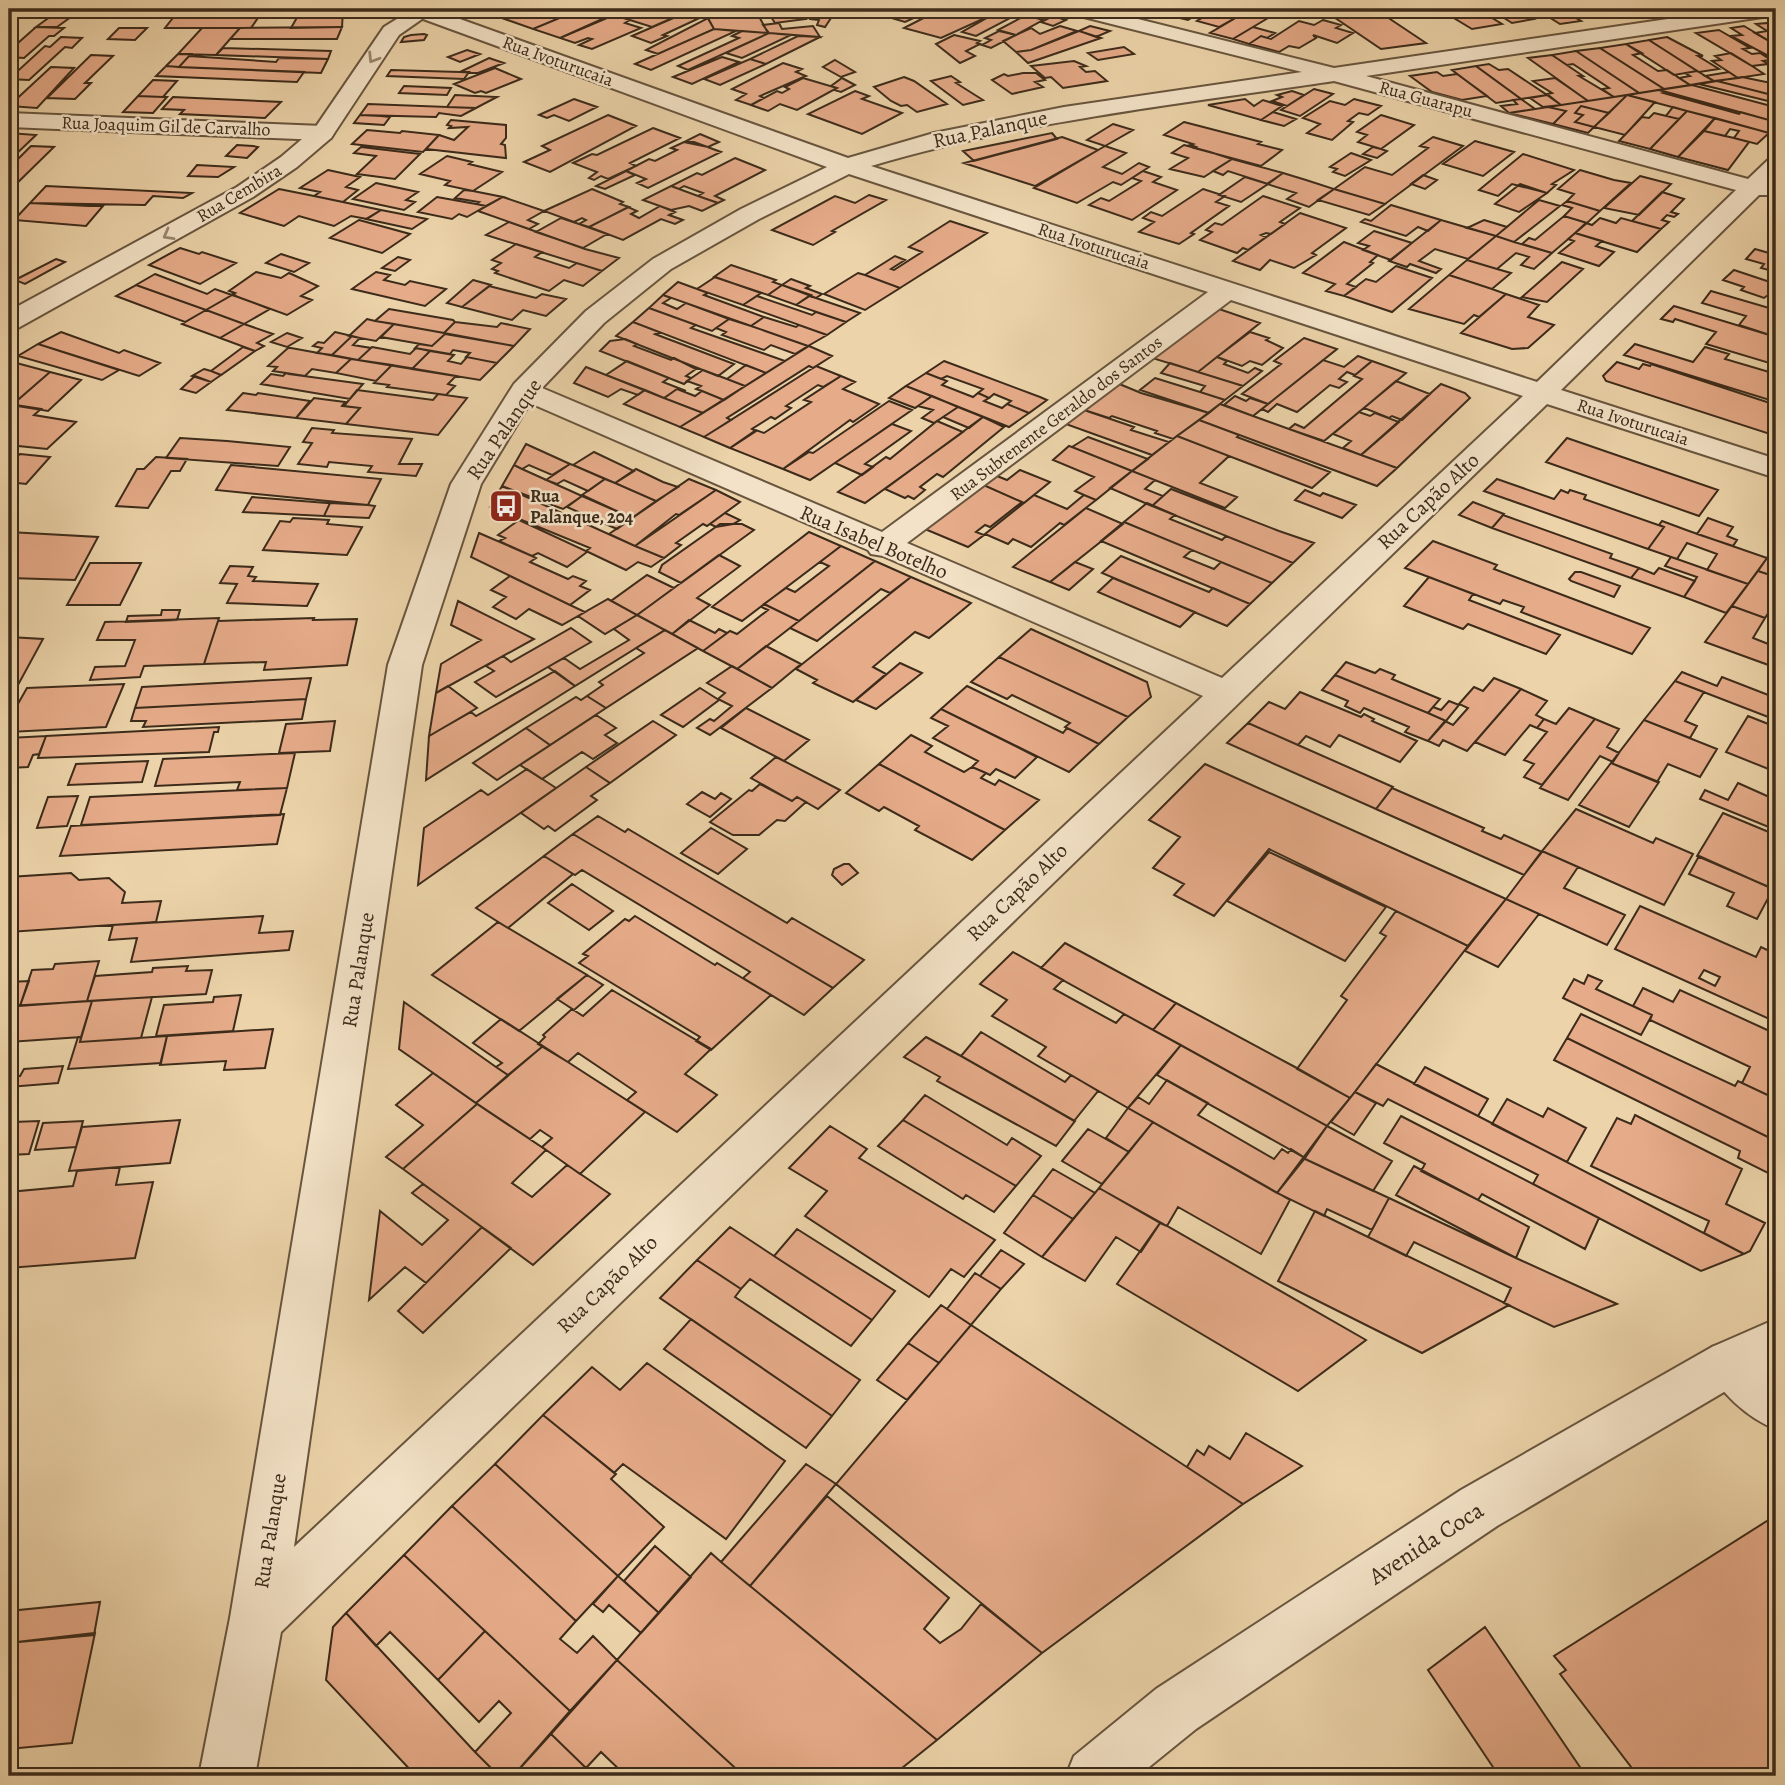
<svg xmlns="http://www.w3.org/2000/svg" width="1785" height="1785" font-family="Alegreya,serif">
	<style>
		.building { fill: #e6ab89; stroke: #3c2b1a; stroke-width: 2; fill-rule: evenodd }
		.lines { fill: none; stroke-linecap: round; stroke-linejoin: round }
		.minor-casing { stroke: #68553e; stroke-width: 4 }
		.tertiary-casing { stroke: #68553e; stroke-width: 4 }
		.minor { fill: #f3e2c7; fill-rule: evenodd }
		.tertiary { fill: #f3e2c7; fill-rule: evenodd }
		.oneway { stroke: #988670 }
		.labels { text-anchor: middle; stroke-width: 5; stroke-linejoin: round; paint-order: stroke }
		.far-street-label { font-size: 18px; fill: #3c2b1a; stroke: #f3e2c7 }
		.far-poi-label { font-size: 18px; font-weight: bold; fill: #3c2b1a; stroke: #f3e2c7; text-anchor: start }
		.street-label { font-size: 21px; fill: #3c2b1a; stroke: #f3e2c7 }
		.near-street-label { font-size: 24px; fill: #3c2b1a; stroke: #f3e2c7 }
	</style>
	<rect width="100%" height="100%" fill="#ecd3a9"/>
	<filter id="stains"><feTurbulence type="fractalNoise" baseFrequency=".00286" numOctaves="4"/><feColorMatrix values="0 0 0 0 .2 0 0 0 0 .09 0 0 0 0 .02 0 0 0 .5 -.17"/></filter>
	<radialGradient id="worn" r=".72"><stop offset=".6" stop-color="#630" stop-opacity="0"/><stop offset="1" stop-color="#630" stop-opacity=".3"/></radialGradient>
	<path class="building" d="M61,9H82L57,27H36Z
		M180,9H264L251,28H165Z
		M506,9H581L533,29L499,17Z
		M581,9L609,16L560,38L533,29Z
		M628,9H671L684,13L652,27L614,15Z
		M694,9H703L706,15L663,35L667,36L651,43L632,36Z
		M754,9H800L806,19L775,23L771,17L759,18Z
		M804,9H837L825,27L817,25L819,20L810,19Z
		M859,9L872,11L858,18L846,15Z
		M941,9H983L996,13L941,38L904,28Z
		M1003,9H1027L976,36L962,32Z
		M1167,9H1206L1188,20L1163,14L1155,18L1144,15L1153,10L1161,12Z
		M1217,9H1251L1219,27L1197,21Z
		M1251,9H1283L1233,39L1210,33Z
		M1322,9H1375L1426,43L1381,49Z
		M1439,9H1477L1502,24L1472,29Z
		M1490,9H1517L1534,19L1512,23Z
		M1536,9H1561L1581,21L1560,24Z
		M309,10H343L342,27L291,28L299,14H306Z
		M756,11L768,33L714,29L706,15Z
		M913,11L923,14L905,22L895,19Z
		M614,15L630,20L625,23L641,28L592,49L579,45L592,39L588,38L575,43L560,38Z
		M1026,15L1043,20L1016,35L998,30Z
		M1053,16L1066,20L1053,26L1041,22Z
		M708,18L714,29L658,54L646,50Z
		M1323,20L1341,25L1336,28L1353,33L1337,43L1313,35L1316,38L1299,48L1289,46L1279,52L1249,44L1261,36L1271,39L1299,21L1314,25Z
		M779,23L782,29L813,26L820,37L769,33L763,25Z
		M1767,23L1776,28V45L1755,33L1767,31L1756,24Z
		M1060,26L1077,31L1031,50L1016,52L1003,41L1031,28L1040,34Z
		M1090,26L1110,31L1096,37L1079,31Z
		M1744,26L1776,45V60L1731,36L1742,35L1731,28Z
		M36,27L64,28L54,36H49L24,58L9,57V51Z
		M342,27L337,39H230L240,28Z
		M1253,27L1275,33L1267,38L1261,36L1249,44L1233,39Z
		M119,28H147L135,40L108,39Z
		M202,28H240L216,55L178,54Z
		M714,29L736,31L651,70L635,64Z
		M1719,30L1750,48L1743,49L1752,54L1760,53L1771,60L1763,61L1768,64L1752,66L1696,33Z
		M742,31L769,33L688,70L678,66L739,38L732,36Z
		M999,31L1016,35L991,48L982,45L991,40L985,38Z
		M1079,31L1101,38L1028,63L1016,52L1031,50Z
		M769,33L791,35L742,58L726,53Z
		M411,35L424,34L427,35L424,40L401,42L404,37Z
		M954,35L980,41L977,43L980,44L966,51L975,56L960,63L936,44Z
		M798,36L820,37L766,64L750,59Z
		M61,37L82,38L72,48L65,47L29,80L9,79L45,46L50,47Z
		M1667,37L1703,56H1698L1719,69L1699,72L1649,40Z
		M1649,40L1697,71L1674,75L1626,44Z
		M1626,44L1642,53L1633,55L1658,71L1667,70L1690,85L1664,89L1600,48Z
		M1124,47L1134,54L1098,60L1088,53Z
		M223,48L331,51L328,59L216,55Z
		M1600,48L1664,89L1639,93L1576,51Z
		M467,50L480,54L460,62L448,57Z
		M1576,51L1639,93L1614,97L1602,89L1609,88L1573,64L1567,65L1552,55Z
		M1731,53L1752,66L1764,74L1738,78L1712,61L1721,60L1715,56Z
		M178,54H191L179,67L166,66Z
		M91,55L113,56L85,83H91L75,99L47,98Z
		M1552,55L1583,76H1579L1614,97L1588,101L1528,58Z
		M189,56L276,62L279,58L328,59L321,73L179,67Z
		M722,57L739,62L692,84L673,77Z
		M489,58L504,63L478,73L460,72Z
		M750,59L766,64L720,85L704,79Z
		M835,60L855,72L841,77L823,67Z
		M1074,61L1086,66L1080,67L1086,72L1095,71L1107,81L1063,88L1051,77L1045,78L1031,66Z
		M783,63L802,69L796,72L806,76L760,96L764,98L751,105L736,100L746,94L732,89Z
		M1489,64L1499,70L1508,69L1547,95L1521,99L1476,66Z
		M166,66L179,67L304,72L297,82L156,76Z
		M1476,66L1521,99L1496,103L1452,70Z
		M51,67L74,68L37,108L9,106Z
		M495,68L521,79L486,93L481,91L475,93L454,84Z
		M391,70L460,72H469L464,79L387,76Z
		M1697,71L1714,81L1690,85L1679,78L1690,76L1685,73Z
		M1437,72L1443,76L1457,74L1487,96L1462,100L1432,92L1410,76Z
		M1729,72L1738,78L1714,81L1705,76Z
		M1023,73H1036L1045,80L1035,82L1043,87L1012,94L992,80L1004,74L1008,76Z
		M951,76L960,82L956,83L983,100L963,105L931,81Z
		M904,77L914,81L947,104L917,112L907,105L901,106L891,101L874,87Z
		M1742,77L1776,84V96L1717,81Z
		M803,78L837,88L797,110L780,104L768,111L751,105L777,91L782,93L789,89L785,87Z
		M842,78L855,85L841,92L834,90L837,88L831,86Z
		M1555,78L1571,89L1588,101L1561,105L1547,94L1552,93L1533,81Z
		M153,80L177,81L163,97L138,96Z
		M1717,81L1776,96V103L1699,84Z
		M1692,85L1775,107L1776,122L1659,90Z
		M404,86L451,88L447,95L399,93Z
		M1314,89L1333,94L1300,116L1281,110Z
		M1659,90L1666,92L1663,93L1739,114L1741,112L1776,122V126L1769,133L1627,95Z
		M855,91L869,96L862,99L902,113L862,134L808,114Z
		M1292,91L1304,95L1287,106L1272,101L1282,97L1277,95Z
		M455,95L497,97L476,108L447,107Z
		M1547,95L1561,105L1543,107L1530,98Z
		M1627,95L1655,102L1625,135L1594,127Z
		M1627,95L1609,113L1581,106L1575,113L1583,115L1575,122L1594,127L1588,133L1553,124L1566,111L1548,107Z
		M138,96L163,97H167L153,113L123,112Z
		M173,97L281,102L265,118L180,114L184,110L162,109Z
		M574,99L597,107L569,121L554,115L547,118L539,115Z
		M1245,99L1254,106L1263,100L1282,106L1261,120L1208,105Z
		M1354,99L1381,106L1368,115L1359,113L1348,121L1353,122L1332,140L1307,133L1320,124L1303,118L1330,101L1345,105Z
		M1521,99L1535,109L1509,113L1501,106L1517,104L1513,100Z
		M368,104L476,108L461,116L439,113L436,117L360,115Z
		M1581,106L1609,113L1594,127L1575,122L1583,115L1575,113Z
		M1548,107L1566,111L1553,124L1509,113Z
		M1673,107L1687,111L1679,119L1666,116Z
		M1687,111L1715,118L1678,157L1650,149Z
		M1273,112L1296,119L1284,126L1261,120Z
		M1654,113L1679,119L1650,149L1619,141L1642,117L1649,118Z
		M360,115L381,116L390,117L384,125L354,123Z
		M608,115L636,126L550,172L524,162L550,150L542,146Z
		M1381,115L1414,125L1381,149L1358,142L1367,135L1357,132Z
		M1715,118L1769,133L1757,144L1734,138L1739,131L1730,129L1725,136L1704,131Z
		M451,120L506,125V138L501,144L505,145L506,158L426,149L439,135L454,140L468,127L449,128L451,126L447,125Z
		M1184,122L1261,142L1258,144L1282,150L1261,166L1194,148L1196,147L1190,145L1193,144L1164,135Z
		M1113,124L1133,130L1105,146L1087,140Z
		M653,128L680,138L630,163L636,166L608,179L601,176L594,180L589,178L597,172L573,163L592,154L597,155Z
		M367,130L400,133L402,131L439,135L423,152L352,144Z
		M1704,131L1734,138L1749,142L1728,170L1678,157Z
		M9,133L36,135L9,161Z
		M1052,133L1057,139L974,161L963,151Z
		M700,134L719,142L708,147L684,142Z
		M1062,137L1098,150L1035,186L964,163Z
		M1433,137L1463,146L1385,204L1334,189L1365,167L1392,175L1428,148L1420,146Z
		M1475,141L1514,152L1483,176L1443,164Z
		M684,142H694L721,152L648,188L637,183L646,179L626,171L649,159L655,161L677,150L671,148Z
		M237,145L253,146L258,147L247,158L226,156Z
		M1184,145L1210,152L1232,159L1204,177L1170,169L1188,158L1172,153Z
		M31,146L54,147L9,191V168Z
		M1105,146L1126,153L1103,167L1122,174L1139,163L1149,167L1121,185L1113,182L1077,203L1034,188Z
		M361,147L420,154L395,179L357,174L376,156L354,153Z
		M1373,147L1381,149L1387,151L1377,158L1363,154Z
		M1351,153L1371,160L1345,176L1333,172L1337,169L1330,167Z
		M1523,154L1574,170L1552,184L1556,185L1547,193L1512,184L1498,196L1479,190Z
		M447,156L472,162L469,164L502,172L473,191L445,185L450,181L420,174Z
		M735,158L765,170L715,196L724,200L718,203L698,196L703,193L684,186L679,189L671,186L697,173L702,175Z
		M1232,159L1283,173L1268,184L1228,171L1223,175L1213,171Z
		M197,165L234,167L218,177L188,176Z
		M328,170L360,177L346,187L358,190L343,202L314,196L320,192L300,188Z
		M1580,170L1614,180L1631,183L1600,211L1567,201L1574,194L1558,189Z
		M626,171L635,175L605,189L596,186Z
		M1143,171L1161,177L1153,182L1177,190L1132,220L1089,205L1101,198L1109,201L1141,181L1132,178Z
		M1283,173L1306,180L1334,189L1309,207L1287,199L1296,193L1267,184Z
		M1423,175L1437,180L1425,189L1411,184Z
		M1640,176L1671,184L1639,215L1604,208Z
		M1245,177L1268,184L1241,202L1219,195Z
		M376,183L418,192L406,200L415,202L404,210L353,199Z
		M1520,184L1547,193L1519,212L1495,204Z
		M46,186L192,193L183,198L153,196L145,205L30,203Z
		M671,186L698,196L718,203L702,211L689,206L671,210L643,200Z
		M279,189L314,196L381,210L367,219L351,216L334,226L299,216L284,226L240,213Z
		M592,189L623,202L620,204L629,207L589,227L579,224L586,220L582,218L574,222L544,211Z
		M1203,189L1225,196L1216,202L1229,206L1191,233L1194,234L1179,244L1139,232L1154,222L1143,218L1151,212L1162,216Z
		M1334,189L1385,204L1369,215L1318,200Z
		M464,190L473,191L503,197L486,206L476,204L479,202L455,198Z
		M1662,192L1684,199L1671,212L1678,214L1674,217L1667,215L1662,220L1669,222L1661,229L1632,221Z
		M869,195L886,200L832,231L835,232L813,245L772,230L835,196L855,203Z
		M1263,196L1300,208L1280,222L1285,224L1271,234L1266,233L1261,235L1266,237L1248,250L1243,248L1237,253L1200,240L1212,232L1206,230L1215,223L1222,225Z
		M437,197L476,204L486,206L467,217L459,214L452,219L418,212Z
		M503,197L544,211L528,220L538,224L529,229L478,211Z
		M1539,200L1560,206L1514,242L1496,236Z
		M1567,201L1600,211L1587,223L1564,216L1572,208L1562,205Z
		M30,203L89,206H103L86,226L14,220Z
		M1391,205L1441,220L1428,231L1418,227L1406,236L1361,222L1365,219L1371,221Z
		M660,206L675,212L669,215L683,220L675,224L661,219L623,240L589,227L628,207L637,211L631,214L639,218Z
		M381,210L427,219L412,229L366,219Z
		M1300,213L1346,228L1312,253L1316,255L1294,268L1270,260L1260,270L1233,261Z
		M1564,216L1587,223L1552,253L1522,244L1529,238L1535,240Z
		M561,218L579,224L607,234L583,248L536,232Z
		M1600,218L1616,223L1621,218L1661,229L1637,252L1575,233L1586,223L1592,225Z
		M359,220L410,234L382,253L330,238Z
		M1441,220L1496,236L1468,259L1435,249L1419,261L1441,269L1436,273L1410,264L1407,267L1389,261Z
		M1484,220L1507,227L1496,236L1467,228Z
		M950,221L987,233L900,288L865,275L895,256L905,260L891,269L894,270L922,252L909,247Z
		M509,222L585,249L619,258L602,271L486,235Z
		M1374,231L1412,243L1391,260L1363,250L1369,246L1358,243Z
		M1575,233L1602,241L1596,246L1614,252L1599,266L1559,253L1574,241L1568,239Z
		M1496,236L1514,242L1552,253L1534,269L1521,265L1529,257L1516,253L1497,269L1467,260Z
		M1344,242L1378,255L1370,262L1373,263L1347,284L1356,287L1344,296L1326,291L1335,284L1303,273Z
		M516,244L542,252L535,257L569,268L577,263L602,271L583,286L564,280L549,291L495,273L498,271L492,269L501,263L492,260Z
		M180,248L199,254L202,252L236,263L200,284L149,265Z
		M1755,249L1776,255V272L1761,268L1764,264L1746,259Z
		M281,254L309,263L294,272L266,263Z
		M398,257L410,260L395,271L382,268Z
		M56,259L65,262L25,284L15,280Z
		M1467,260L1497,269L1511,273L1492,289L1449,275Z
		M1562,262L1583,269L1547,302L1522,297Z
		M731,265L776,280L773,282L782,285L768,295L714,277Z
		M1396,266L1432,278L1392,312L1344,296L1366,279L1376,282Z
		M1734,270L1776,284V297L1768,295L1764,298L1741,290L1744,287L1723,280Z
		M256,272L281,278L289,273L318,286L301,296L312,300L287,315L238,297L233,294L235,293L229,291Z
		M376,272L390,275L384,280L405,285L410,281L446,289L425,306L352,289Z
		M858,273L865,275L900,288L865,310L824,294Z
		M155,274L207,294L215,289L232,295L206,310L136,285Z
		M1449,275L1492,289L1506,294L1479,317L1474,315L1464,324L1409,309Z
		M715,277L761,293L743,305L697,289Z
		M791,279L810,286L806,288L822,294L816,298L782,285Z
		M473,280L491,285L462,307L447,303Z
		M678,282L708,293L704,295L764,317L751,326L663,295Z
		M136,285L206,310L185,322L116,296Z
		M782,285L811,295L796,305L768,295Z
		M489,286L536,298L542,294L566,299L546,316L523,310L512,320L462,307Z
		M1711,291L1776,310V337L1739,325L1746,316L1702,303Z
		M1506,294L1539,305L1528,317L1554,325L1528,348L1512,349L1461,333Z
		M232,295L238,297L270,309L244,324L206,310Z
		M663,295L671,298L663,303L677,309L686,303L729,319L712,331L649,308Z
		M757,296L812,315L816,312L846,322L827,335L743,305Z
		M809,296L816,298L860,313L846,322L796,305Z
		M1674,306L1776,337V365L1706,344L1716,332L1675,319L1673,322L1661,319Z
		M649,308L696,325L691,328L785,361L766,373L633,322Z
		M389,309L453,320L455,322L444,333L375,321Z
		M1219,309L1260,323L1198,372L1152,358Z
		M206,310L244,324L220,338L182,324Z
		M764,317L796,327L799,325L827,335L808,346L751,326Z
		M367,319L375,321L394,324L376,341L349,336Z
		M729,319L751,326L808,346L795,354L771,345L764,350L722,335L726,332L716,328Z
		M455,322L497,327L501,323L530,329L514,346L444,333Z
		M633,322L659,332L655,334L734,364L718,376L616,336Z
		M244,324L273,334L257,343L264,346L255,351L220,338Z
		M394,324L444,333L445,334L432,346L381,337Z
		M61,332L119,353L124,350L160,363L139,376L38,344Z
		M335,332L352,336L332,355L317,353L322,348L313,346L318,342L324,343Z
		M1250,332L1269,338L1266,340L1283,348L1262,365L1250,361L1242,366L1217,357Z
		M287,333L302,338L287,347L271,342Z
		M445,334L514,346L497,363L466,357L470,353L453,350L450,354L415,348L419,344L432,346Z
		M352,336L360,338L353,345L371,348L358,360L332,355Z
		M1304,338L1337,349L1268,404L1242,394L1281,364L1274,361Z
		M625,339L637,344L634,346L671,360L674,358L696,369L686,376L691,378L684,384L600,351L610,341Z
		M38,344L119,370L102,380L18,356Z
		M1635,344L1693,362L1705,347L1729,354L1725,359L1776,374V402L1624,355Z
		M809,346L832,356L813,368L809,366L727,418L731,420L704,437L680,427Z
		M243,347L255,351L221,375L211,371Z
		M372,347L410,354L416,348L430,351L412,369L358,360Z
		M288,348H291L351,359L336,373L312,369L305,376L273,371L277,367L268,366Z
		M430,351L454,355L448,361L461,364L467,357L497,363L480,380L412,369Z
		M1358,356L1372,361L1355,375L1347,372L1339,379L1347,382L1339,388L1330,385L1297,412L1277,404L1268,412L1262,409L1323,360L1344,367Z
		M1217,357L1227,361L1224,364L1248,373L1255,368L1262,371L1243,386L1198,372Z
		M351,359L358,360L392,365L376,381L336,373Z
		M9,361L50,372L12,405L9,404Z
		M627,361L669,378L663,382L686,391L677,389L664,398L606,375Z
		M944,361L1040,397L1047,400L1029,413L1007,404L1011,401L994,394L989,398L978,393L983,389L947,376L941,379L926,373Z
		M1372,361L1406,373L1324,441L1289,429L1295,424L1304,428L1362,379L1354,376Z
		M1617,362L1639,369L1643,364L1650,366L1651,364L1776,405V436L1606,381L1603,376Z
		M1170,363L1198,372L1243,386L1225,400L1200,392L1205,386L1161,373Z
		M392,365L456,376L448,384L455,386L446,395L387,387L389,385L374,383Z
		M746,365L766,373L745,386L727,379Z
		M816,366L841,376L823,387L818,385L786,406L791,408L775,419L771,417L752,429L756,431L730,448L704,437Z
		M586,367L606,375L645,390L638,395L621,389L608,397L574,383Z
		M204,369L211,371L221,375L211,382L192,376Z
		M703,370L727,379L745,386L724,400L702,391L696,389L701,386L687,381Z
		M50,372L81,380L48,411L12,405Z
		M286,373L289,374L363,384L350,399L261,384L271,374L283,376Z
		M926,373L947,381L942,385L973,397L978,393L989,398L984,401L1002,408L1007,404L1029,413L1009,427L906,386Z
		M195,376L211,382L196,393L181,389Z
		M841,376L855,382L843,389L879,404L853,422L850,420L783,469L730,448L756,430L764,433L811,402L804,400Z
		M1155,378L1200,392L1225,400L1209,413L1140,390Z
		M1396,381L1430,394L1402,420L1392,416L1389,418L1364,408Z
		M1117,383L1141,393L1209,413L1173,439L1155,433L1157,431L1112,416L1109,418L1081,409Z
		M1441,384L1465,393L1470,398L1397,468L1361,455Z
		M906,386L932,396L915,408L889,398Z
		M677,389L695,396L702,391L724,400L703,413L664,398Z
		M357,390L433,400L438,394L467,398L438,435L346,424L360,408L344,406Z
		M645,390L664,398L703,413L680,427L624,404Z
		M243,393L256,395L258,393L310,401L296,418L227,410Z
		M932,396L958,407L934,423L922,418L933,410L918,406Z
		M1235,396L1246,401L1250,398L1268,404L1253,416L1224,405Z
		M314,398L345,402L342,406L360,408L346,424L296,418Z
		M889,401L912,410L810,480L783,469L809,452L813,453Z
		M9,404L41,409L34,415L76,422L47,449L9,445Z
		M1220,404L1253,416L1397,468L1377,486L1199,420Z
		M958,407L983,417L969,428L943,417Z
		M1081,409L1134,427L1131,430L1169,442L1152,455L1063,423Z
		M1359,412L1370,416L1375,413L1399,422L1361,455L1343,448L1351,441L1333,434Z
		M983,417L1004,427L943,477L937,474L920,487L925,490L914,499L908,496L905,498L885,489Z
		M1199,420L1239,435L1237,437L1330,472L1312,488L1177,436Z
		M937,421L963,432L865,503L838,492L886,457L890,459Z
		M892,424L911,431L865,464L873,467L862,475L835,463Z
		M312,428L334,430L332,433L412,439L399,464H422L416,476L368,472L372,466L329,462L327,467L298,464L312,443L303,442Z
		M1177,436L1229,456L1200,483L1237,497L1225,508L1132,471Z
		M1088,437L1148,459L1132,471L1072,447Z
		M180,438L227,441L290,447L278,466L166,458Z
		M1567,438L1718,490L1699,516L1546,462Z
		M526,444L570,464L552,475L529,465L522,469L514,465Z
		M1069,446L1072,447L1132,471L1096,500L1084,495L1075,491L1094,477L1053,460Z
		M594,452L634,471L615,483L573,465Z
		M20,454L50,457L26,484L9,482V464Z
		M156,457L187,459L180,471H171L148,508L116,506L137,469H144Z
		M570,464L573,465L605,479L588,491L564,480L557,484L546,480Z
		M231,465L381,479L368,505L216,490Z
		M514,465L522,469L582,496L563,509L502,486Z
		M636,469L663,482L678,487L656,501L615,483Z
		M1020,470L1050,482L1024,503L979,483L992,474L1007,480Z
		M1132,471L1155,480L1145,489L1163,496L1152,506L1110,488Z
		M605,479L615,483L656,501L632,518L582,495Z
		M689,479L716,490L679,515L676,514L635,546L609,534Z
		M1497,479L1554,499L1561,490L1568,493L1570,490L1586,495L1584,499L1664,527L1648,549L1484,491Z
		M979,483L1022,502L990,527L985,525L976,532L984,535L968,547L920,527Z
		M502,486L635,546L664,558L651,567L638,562L626,570L586,551L590,548L490,507Z
		M1171,489L1279,531L1314,543L1293,563L1152,506Z
		M716,490L740,502L707,526L703,524L676,543L681,545L664,558L635,546Z
		M1305,490L1320,496L1323,493L1356,505L1342,518L1295,500Z
		M1034,495L1067,509L1084,495L1096,500L1064,525L1060,523L1031,547L1013,539L1008,544L985,534Z
		M582,496L632,518L617,529L567,507Z
		M252,497L327,503H330L324,516L243,512Z
		M1473,502L1504,514L1492,528L1459,515Z
		M330,503L368,505L375,506L369,518L324,516Z
		M1147,503L1175,515L1170,519L1222,540L1226,536L1293,563L1272,583L1124,522Z
		M1086,508L1123,524L1050,582L1013,567Z
		M725,513L740,520L733,524L716,527L710,524Z
		M1503,515L1612,554L1610,558L1639,568L1631,578L1492,528Z
		M293,518L329,520L327,524L362,527L347,555L263,550L280,521L290,522Z
		M1708,518L1733,527L1727,536L1737,540L1733,546L1697,534Z
		M519,520L586,551L587,552L567,567L538,553L532,556L499,541L505,538L498,535Z
		M1662,521L1689,531L1767,558L1748,584L1707,570L1717,554L1687,543L1677,559L1648,549L1664,527L1659,525Z
		M1124,522L1192,550L1184,557L1214,569L1221,562L1272,583L1250,604L1101,541Z
		M720,524H742L754,530L681,583L659,572L662,565Z
		M9,532L98,537L75,580L9,578Z
		M809,532L841,546L742,621L712,607Z
		M479,533L532,556L536,558L530,562L568,579L573,576L586,581L580,586L590,590L570,605L471,557Z
		M1433,541L1497,565L1494,569L1650,628L1632,654L1521,612L1524,607L1503,600L1500,604L1405,568Z
		M1776,545V577L1758,571Z
		M841,546L875,561L799,621L764,604L786,588L795,592L829,566L820,562Z
		M719,555L740,566L697,598L710,605L672,634L637,615Z
		M1121,556L1209,592L1213,588L1250,604L1227,626L1102,573Z
		M1671,557L1677,559L1748,584L1726,613L1684,597L1697,577L1665,566Z
		M875,561L911,577L890,593L881,589L817,641L790,628Z
		M1075,562L1093,569L1069,590L1050,582Z
		M90,563H141L120,605H67Z
		M230,566L253,567L248,576L256,577L253,581L318,584L307,606L227,603L237,584L220,583Z
		M1639,568L1654,574L1659,568L1695,581L1684,597L1631,578Z
		M1758,571L1776,577V601L1765,618L1732,606Z
		M1575,572H1581L1620,586L1614,597L1571,581L1569,579Z
		M647,575L674,588L637,615L611,601Z
		M510,576L570,605L585,612L562,625L529,609L516,619L493,607L506,597L491,590Z
		M911,577L971,603L929,638L915,632L873,667L886,674L853,702L813,683L817,680L796,669Z
		M1429,577L1473,594L1469,600L1560,635L1546,654L1468,624L1463,629L1404,606Z
		M1113,578L1195,612L1180,627L1098,592Z
		M608,599L637,615L605,634L578,616Z
		M458,601L534,639L436,693L441,664L481,640L451,625Z
		M764,604L799,621L737,669L703,651L730,631L737,634L768,610L761,607Z
		M1732,606L1765,618L1753,638L1776,647L1774,667L1705,642Z
		M162,610H180L177,620L126,622L128,616L161,615Z
		M637,615L665,630L575,686L548,667L564,658L580,669L629,640L614,629Z
		M219,618L204,664L144,666L140,677L90,680L95,667L125,666L135,640H97L105,622Z
		M314,618L313,620L357,619L347,665L264,670L266,662L204,664L218,621Z
		M689,620L715,633L719,629L727,633L703,651L672,634Z
		M571,628L591,642L496,697L475,682L494,671L486,666L503,656L511,662Z
		M1031,629L1147,682L1151,697L1128,717L999,657Z
		M665,630L698,648L606,708L587,696L603,685L599,682L644,653L636,648Z
		M9,637L43,639L18,685L9,684Z
		M766,646L801,664L772,688L737,669Z
		M999,657L1128,717L1099,744L1065,727L1070,723L1012,695L1007,699L971,682Z
		M1346,662L1375,673L1380,669L1395,675L1392,679L1440,699L1428,713L1335,675Z
		M900,663L922,673L876,709L856,700Z
		M732,666L772,688L710,735L697,728L710,719L714,721L732,706L718,699L725,693L707,683Z
		M555,671L575,686L426,780L429,736L471,712L476,716Z
		M1682,672L1717,686L1722,677L1776,698V720L1675,681Z
		M1335,675L1428,713L1446,721L1428,741L1405,732L1409,727L1364,708L1360,713L1345,706L1348,701L1322,690Z
		M311,678L306,699L135,708L142,687Z
		M1494,678L1521,689L1467,751L1443,740L1439,746L1428,741L1445,721L1453,725L1468,708L1459,704L1474,687L1483,691Z
		M1675,681L1704,692L1685,721L1697,726L1690,738L1644,720Z
		M124,684L106,727L9,732V709H15L27,688Z
		M448,686L477,708L429,736L436,693Z
		M967,686L1063,733L1067,728L1099,744L1069,772L941,709Z
		M700,688L719,700L683,727L661,715Z
		M1521,689L1547,701L1536,715L1544,719L1537,728L1530,725L1505,755L1475,742Z
		M1300,692L1361,717L1364,714L1374,719L1372,721L1417,741L1400,762L1339,735L1330,747L1306,736L1298,745L1248,723L1269,702L1285,709Z
		M587,696L606,708L550,745L526,728L576,697L581,700Z
		M306,699L302,719L143,727L146,721H131L135,708Z
		M1449,701L1459,705L1446,721L1428,713L1433,707L1441,710Z
		M746,708L809,740L784,761L721,728Z
		M1569,708L1595,719L1542,785L1524,777L1534,764L1524,760L1547,732L1537,728L1544,719L1556,724Z
		M941,709L1037,757L1015,778L996,769L990,775L986,773L972,767L978,761L933,738L948,726L931,718Z
		M596,715L616,728L605,735L617,743L593,759L582,752L542,779L520,765Z
		M1748,716L1776,727V772L1726,752Z
		M1595,719L1619,729L1607,747L1619,753L1613,762L1600,756L1568,800L1540,788Z
		M1644,720L1717,749L1700,777L1668,764L1657,782L1611,763Z
		M335,721L330,751L279,753L286,724Z
		M653,721L676,735L610,783L586,767Z
		M1248,723L1298,745L1393,787L1376,809L1227,743Z
		M219,727L218,732H214L209,752L38,758L46,736Z
		M526,728L550,745L497,780L473,763Z
		M911,735L932,746L925,752L964,772L972,767L986,773L981,778L995,785L999,780L1039,800L1005,830L879,764Z
		M46,736L39,754L33,755L28,767L9,768V738Z
		M295,753L287,788L237,790L240,782L155,786L163,759Z
		M776,757L784,761L840,790L818,809L797,797L792,801L751,778Z
		M148,761L142,782L68,785L76,764Z
		M1611,763L1659,782L1629,827L1579,805Z
		M879,764L1005,830L972,860L915,830L919,826L884,807L879,811L846,793Z
		M1205,764L1506,899L1468,946L1269,849L1214,916L1174,895L1184,884L1153,868L1180,837L1149,820Z
		M586,767L610,783L591,796L597,800L555,831L548,826L544,829L521,813Z
		M527,769L556,788L418,885L424,828L481,790L488,795Z
		M1738,783L1776,800V830L1700,799L1705,790L1728,800Z
		M760,784L792,801L797,797L806,802L785,821L777,820L759,835H733L710,822L749,790L752,791Z
		M287,788L280,815L81,825L90,797Z
		M1392,788L1484,828L1482,831L1501,839L1504,835L1542,852L1524,875L1376,809Z
		M702,792L715,799L721,793L731,799L710,817L687,804Z
		M78,796L67,826L37,828L48,797Z
		M1576,809L1653,843L1656,838L1693,854L1664,905L1542,851Z
		M1723,813L1776,835V890L1697,856Z
		M284,814L277,844L60,856L71,826Z
		M598,816L625,832L628,829L787,923L792,918L864,960L833,988L573,834Z
		M711,828L747,849L718,874L681,853Z
		M573,834L833,988L804,1015L743,978L750,972L582,870L575,875L544,856Z
		M1542,851L1578,867L1564,888L1625,915L1607,945L1506,899Z
		M1269,852L1386,907L1345,961L1227,901Z
		M544,856L573,874L508,928L476,908Z
		M1699,856L1773,889L1757,919L1727,906L1734,893L1689,874Z
		M844,864H849L858,873L842,885L832,875L834,869Z
		M71,873L79,880L109,878L125,892L122,903L161,901L156,922L9,932V877Z
		M572,884L613,911L589,930L548,903Z
		M1506,899L1539,914L1498,967L1465,951Z
		M1640,906L1756,957L1761,947L1776,954V1022L1615,949ZM1704,970L1720,977L1715,986L1699,978Z
		M1396,911L1468,946L1350,1098L1297,1069L1347,1000L1341,996L1386,936L1380,933Z
		M263,916L259,933L293,931L289,950L131,962L137,938L109,940L113,925Z
		M635,916L715,965L717,963L771,995L711,1050L696,1041L700,1037L579,963L588,956L583,954L625,919L629,921Z
		M498,922L587,975L519,1031L432,975Z
		M1065,943L1176,1003L1153,1030L1041,968Z
		M1013,952L1063,980L1054,989L1116,1023L1124,1014L1181,1045L1128,1108L1038,1056L1046,1047L992,1016L1007,1000L980,984Z
		M99,961L87,1001L20,1006L32,970L53,969L55,964Z
		M188,966L186,971L212,970L206,994L87,1001L95,976L152,972L153,968Z
		M587,975L603,985L574,1010L557,999Z
		M1588,975L1602,981L1596,989L1652,1015L1641,1035L1563,998L1574,979L1584,984Z
		M29,981L20,1006H9V982Z
		M1643,988L1673,1002L1680,990L1776,1034V1099L1742,1083L1750,1067L1650,1020L1652,1015L1633,1006Z
		M612,990L711,1049L685,1074L717,1095L677,1132L627,1100L636,1092L578,1053L568,1062L538,1044L545,1037L543,1035L572,1009L583,1016Z
		M241,995L233,1031L156,1036L164,1005L213,1002L214,997Z
		M152,997L141,1038L80,1042L92,1001Z
		M92,1001L81,1037L9,1042V1006Z
		M404,1002L496,1067L508,1075L476,1103L399,1049Z
		M1176,1003L1295,1067L1350,1098L1327,1126L1153,1030Z
		M1581,1014L1735,1086L1738,1081L1776,1099V1141L1567,1038Z
		M501,1019L543,1046L508,1075L496,1067L502,1063L473,1043Z
		M273,1029L265,1068L224,1070L226,1061L160,1065L167,1036Z
		M981,1032L1065,1082L1071,1075L1098,1091L1074,1121L961,1056Z
		M167,1036L161,1063L68,1069L78,1037H81L80,1042Z
		M926,1037L961,1056L1075,1121L1056,1146L937,1081L940,1077L904,1057Z
		M1567,1038L1776,1141V1177L1738,1158L1740,1151L1554,1060Z
		M1181,1045L1327,1126L1305,1158L1157,1075Z
		M543,1046L645,1112L580,1174L542,1147L552,1138L540,1130L530,1139L476,1103Z
		M1376,1064L1478,1116L1744,1254L1701,1271L1533,1184L1538,1175L1388,1099L1383,1106L1355,1092Z
		M63,1066L58,1083L9,1087V1077L20,1076L24,1069Z
		M1425,1067L1488,1099L1478,1116L1414,1084Z
		M433,1073L477,1104L403,1169L386,1157L423,1125L396,1105Z
		M1167,1080L1208,1103L1198,1115L1274,1159L1282,1149L1288,1153L1291,1149L1305,1158L1277,1193L1128,1108L1138,1097L1149,1104Z
		M1355,1092L1376,1103L1354,1135L1331,1122Z
		M925,1095L1007,1145L1012,1138L1041,1156L1016,1186L903,1120Z
		M1507,1099L1543,1117L1548,1108L1586,1128L1567,1162L1492,1124Z
		M477,1104L546,1150L512,1183L532,1197L567,1165L610,1194L533,1265L403,1169Z
		M1128,1108L1153,1122L1129,1152L1106,1138Z
		M1635,1115L1742,1169L1726,1204L1765,1223L1750,1251L1744,1254L1704,1233L1709,1221L1591,1166L1617,1118L1631,1124Z
		M1401,1116L1599,1218L1585,1249L1482,1194L1478,1200L1421,1171L1425,1164L1384,1143Z
		M180,1120L170,1163L69,1171L82,1127Z
		M903,1120L1016,1186L994,1212L966,1195L963,1199L878,1146Z
		M39,1121L29,1154L9,1155V1127L13,1122Z
		M83,1121L76,1147L35,1150L43,1123Z
		M1153,1122L1290,1200L1261,1254L1178,1207L1167,1226L1099,1188Z
		M830,1126L867,1149L859,1158L995,1240L964,1277L951,1269L929,1297L805,1216L827,1191L789,1168Z
		M1327,1126L1392,1161L1373,1191L1303,1158Z
		M1088,1129L1129,1152L1102,1184L1062,1161Z
		M1303,1158L1389,1198L1372,1230L1327,1209L1324,1216L1277,1193Z
		M1414,1166L1529,1227L1516,1258L1396,1195Z
		M120,1167L116,1185L153,1182L135,1258L9,1268V1192L73,1186L77,1171Z
		M1053,1169L1095,1193L1073,1219L1033,1195Z
		M423,1184L482,1227L426,1283L405,1267L369,1300L380,1211L422,1245L448,1220L412,1193Z
		M1099,1188L1160,1223L1141,1252L1116,1237L1085,1281L1042,1257Z
		M1033,1195L1073,1219L1042,1257L1004,1233Z
		M1389,1198L1516,1258L1617,1304L1554,1327L1504,1303L1511,1288L1414,1242L1406,1256L1368,1237Z
		M1315,1211L1368,1237L1509,1305L1422,1353L1278,1281Z
		M1160,1223L1167,1226L1366,1340L1298,1391L1117,1284Z
		M482,1227L511,1248L423,1333L398,1311Z
		M730,1227L774,1256L872,1320L851,1346L750,1279L741,1289L697,1260Z
		M797,1229L895,1291L872,1320L774,1256Z
		M1001,1250L1024,1264L1001,1289L980,1276Z
		M697,1260L741,1289L735,1297L860,1380L832,1416L660,1298Z
		M975,1273L1001,1289L971,1325L947,1309Z
		M941,1305L971,1325L939,1363L908,1343Z
		M691,1319L832,1416L806,1448L664,1349Z
		M971,1325L1243,1504L1042,1653L836,1484Z
		M908,1343L939,1363L907,1400L877,1380Z
		M647,1363L785,1461L726,1539L623,1464L614,1473L543,1415L592,1367L620,1390Z
		M543,1415L616,1474L611,1479L664,1527L618,1576L495,1464Z
		M1246,1433L1302,1466L1243,1504L1187,1467L1197,1450L1204,1455L1209,1446L1230,1459Z
		M495,1464L618,1576L576,1621L452,1506Z
		M806,1464L836,1484L750,1586L721,1562Z
		M827,1496L949,1598L924,1629L940,1643L961,1629L981,1604L1042,1653L937,1740L750,1586Z
		M452,1506L576,1621L560,1639L577,1653L593,1636L617,1660L570,1711L404,1555Z
		M1770,1519L1776,1526V1776H1638L1560,1674L1566,1670L1554,1656Z
		M655,1546L691,1577L659,1613L624,1581Z
		M711,1553L721,1562L937,1740L892,1776H744L617,1660Z
		M404,1555L485,1631L438,1680L390,1632L376,1646L346,1613Z
		M618,1576L659,1613L641,1633L609,1605L603,1612L593,1604Z
		M100,1602L94,1635L9,1643V1611Z
		M346,1613L475,1752L499,1776H416L326,1680L333,1627Z
		M1485,1627L1586,1776H1499L1428,1670Z
		M485,1631L570,1711L513,1776H499L475,1752L511,1713L499,1701L479,1722L438,1680Z
		M95,1633L72,1743L9,1749V1643Z
		M617,1660L744,1776H626L601,1752L586,1768L551,1734Z
		M551,1734L586,1768L594,1776H513Z"/>
	<g class="lines">
		<g class="minor-casing">
			<path id="minor" d="M414,9H432L848,158L934,133L1064,107L1302,72L1068,13L1065,9H1098L1334,68L1736,9H1776V15L1366,76L1748,179L1768,160L1776,158V178L1772,182L1776,183V195H1759L1561,390L1776,459V478L1547,404L281,1632L255,1776H199L230,1618L388,665L451,484L514,384L586,311L653,259L741,209L827,167L415,16L412,12ZM1334,81L1736,190L1537,382L871,166C1022,121 1179,104 1334,81ZM849,174L1208,292L882,532L542,388L604,323L671,269L759,219ZM1231,300L1523,396L1222,678L907,543ZM530,403L868,550L871,554L883,556L1203,696L294,1547L422,665L481,484Z
				M9,113L323,126L331,128L334,133L331,138L323,140L9,127Z
				M1729,1341L1746,1347L1776,1374V1429C1748,1419 1717,1390 1705,1363L1712,1347Z"/>
		</g>
		<g class="tertiary-casing">
			<path id="tertiary" d="M413,9H430L432,12L399,35L331,138L297,167L253,197L18,328L9,330V311L237,187L281,157L315,128L384,27Z
				M1776,1319V1364L1746,1379L1497,1526L1196,1729L1138,1776H1066L1074,1756L1156,1689L1461,1490L1712,1347Z"/>
		</g>
		<use href="#minor" class="minor"/>
		<use href="#tertiary" class="tertiary"/>
	</g>
	<defs><path id="oneway-chevron" d="M-2-3.5L2.5 0L-2 3.5" fill="none" stroke-width="1.6" stroke-linecap="round" stroke-linejoin="round" transform="scale(1.75)"/></defs>
	<g class="oneway">
		<use href="#oneway-chevron" transform="translate(373 58) rotate(122)"/>
		<use href="#oneway-chevron" transform="translate(168 235) rotate(151)"/>
	</g>
	<defs>
		<g id="bus-square" transform="scale(1.75)"><rect x="-9" y="-9" width="18" height="18" rx="4" fill="#8f2418" stroke="#f3e2c7"/><path d="M-5-6H5V4H4V6H2V4H-2V6H-4V4H-5ZM-3.5-4V0h7V-4ZM-3.5 1.2v1.5H-2V1.2ZM2 1.2v1.5H3.5V1.2Z" fill="#fff"/></g>
	</defs>
	<g fill-rule="evenodd">
		<use href="#bus-square" x="506" y="506"/>
	</g>
	<g class="labels">
		<g class="far-street-label">
			<text transform="translate(558 61) rotate(20)" y="6">Rua Ivoturucaia</text>
			<text transform="translate(1426 99) rotate(15)" y="6">Rua Guarapu</text>
			<text transform="translate(166 126) rotate(2)" y="6">Rua Joaquim Gil de Carvalho</text>
			<text transform="translate(239 193) rotate(-31)" y="6">Rua Cembira</text>
			<text transform="translate(1094 246) rotate(18)" y="6">Rua Ivoturucaia</text>
			<text transform="translate(1056 418) rotate(-37)" y="6">Rua Subtenente Geraldo dos Santos</text>
			<text transform="translate(1633 422) rotate(18)" y="6">Rua Ivoturucaia</text>
		</g>
		<g class="far-poi-label">
			<text x="530" y="502">Rua<tspan x="530" dy="21">Palanque, 204</tspan></text>
		</g>
		<g class="street-label">
			<text transform="translate(990 129) rotate(-12)" y="7">Rua Palanque</text>
			<text transform="translate(504 429) rotate(-56)" y="7">Rua Palanque</text>
			<text transform="translate(1428 501) rotate(-43)" y="7">Rua Capão Alto</text>
			<text transform="translate(874 542) rotate(23)" y="7">Rua Isabel Botelho</text>
			<text transform="translate(1017 892) rotate(-44)" y="7">Rua Capão Alto</text>
			<text transform="translate(358 970) rotate(-81)" y="7">Rua Palanque</text>
			<text transform="translate(607 1284) rotate(-44)" y="7">Rua Capão Alto</text>
			<text transform="translate(270 1531) rotate(-81)" y="7">Rua Palanque</text>
		</g>
		<g class="near-street-label">
			<text transform="translate(1426 1543) rotate(-33)" y="8">Avenida Coca</text>
		</g>
	</g>
	<rect width="1785" height="1785" fill="none" stroke="#ecd3a9" stroke-width="35"/>
	<rect x="10" y="10" width="1764" height="1764" fill="none" stroke="#3c2b1a" stroke-width="3.5"/>
	<rect x="18" y="18" width="1750" height="1750" fill="none" stroke="#3c2b1a" stroke-width="2"/>
	<rect width="100%" height="100%" filter="url(#stains)"/>
	<rect width="100%" height="100%" fill="url(#worn)"/>
</svg>
